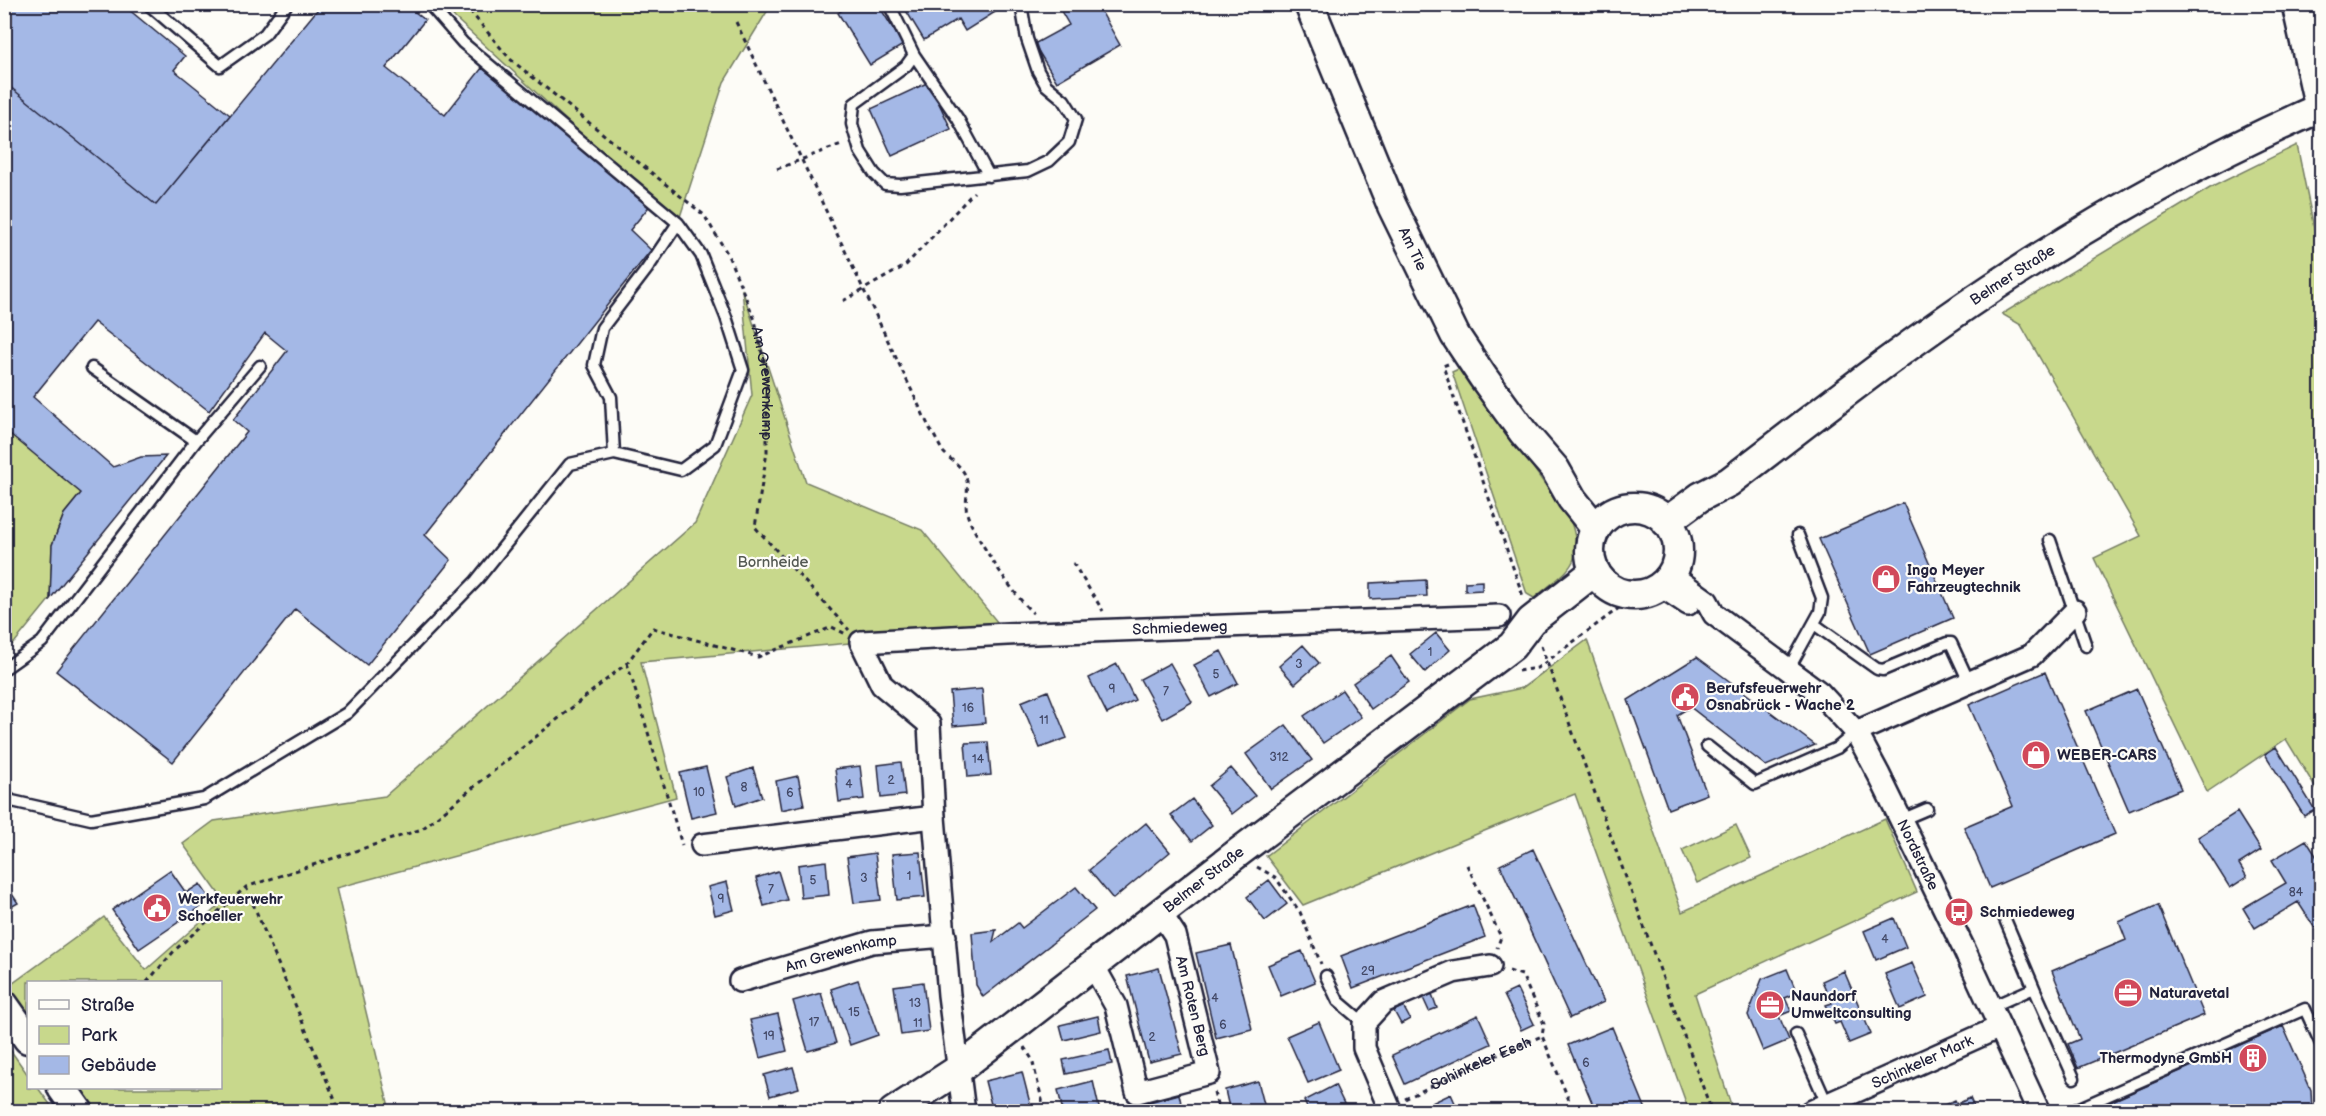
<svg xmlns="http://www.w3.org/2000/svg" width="2326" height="1116" font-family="'Balsamiq Sans',sans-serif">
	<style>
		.green { fill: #c8d88c; stroke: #757d64; stroke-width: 1.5 }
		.building { fill: #a4b8e6; stroke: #22223b; stroke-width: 1.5 }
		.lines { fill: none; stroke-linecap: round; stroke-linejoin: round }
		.lane-casing { stroke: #22223b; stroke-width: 15 }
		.street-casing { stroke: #22223b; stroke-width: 26 }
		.secondary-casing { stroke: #22223b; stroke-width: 33 }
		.highway-casing { stroke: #22223b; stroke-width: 38 }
		.path { stroke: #22223b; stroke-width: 3; stroke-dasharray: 4.5 4.5; stroke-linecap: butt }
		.lane { stroke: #fdfcf7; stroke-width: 10 }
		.street { stroke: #fdfcf7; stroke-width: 21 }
		.secondary { stroke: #fdfcf7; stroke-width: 28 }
		.highway { stroke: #fdfcf7; stroke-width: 33 }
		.labels { text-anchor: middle; stroke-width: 4.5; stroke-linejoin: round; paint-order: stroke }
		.number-label { font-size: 12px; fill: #424866 }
		.street-label { font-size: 15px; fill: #22223b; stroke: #fdfcf7 }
		.park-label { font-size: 15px; fill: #545953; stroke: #fdfcf7 }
		.poi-label { font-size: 15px; font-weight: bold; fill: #22223b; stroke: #fdfcf7; text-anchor: start }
	</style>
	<rect width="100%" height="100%" fill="#fdfcf7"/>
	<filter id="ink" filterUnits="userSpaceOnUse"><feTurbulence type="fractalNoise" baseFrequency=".0167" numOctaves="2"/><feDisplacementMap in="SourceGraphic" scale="12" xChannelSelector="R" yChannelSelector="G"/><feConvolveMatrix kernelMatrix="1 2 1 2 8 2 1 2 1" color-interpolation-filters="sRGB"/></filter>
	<g filter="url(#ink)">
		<path class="green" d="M444,5H771L724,82L678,223L455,18Z
			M2297,145L2322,267L2321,797L2286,739L2207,792L2094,558L2141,536L2021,325L2002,314L2210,188Z
			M742,289L806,482L922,530L1007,634L861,642L641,662L676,797L336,888L390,1111H92L75,1088H220V982H28V1021L5,989L104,917L146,970L224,901L183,844L214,821L385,796L695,523L752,395Z
			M1463,367L1571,522C1586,566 1565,572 1534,598L1527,594L1452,372Z
			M5,429L81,493L64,514L52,545L50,599L15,642L5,650Z
			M1587,640L1682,912L1885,819L1917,892L1695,994L1733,1111H1689L1575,794L1303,905L1266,856L1470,699L1522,688Z
			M1736,825L1751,858L1697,883L1682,850Z
			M4,1041L28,1075V1088H38L55,1111H5Z"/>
		<path class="building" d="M4,4H122L185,56L174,70L230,115L156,205L4,82Z
			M322,4H405L425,20L386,68L445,115L482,68L652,203L630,230L651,250L425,535L451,560L367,665L295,609L173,762L56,671L247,432L233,420L287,351L265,333L209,411L94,322L33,397L113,467L141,457L166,456L50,599L52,545L64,514L81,493L4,429V82L156,205Z
			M851,4H878L903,45L870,65L838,13Z
			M902,4H1008L965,31L958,19L924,40Z
			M1057,4H1097L1120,45L1057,82L1034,44L1069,25Z
			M929,82L951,129L892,156L871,109Z
			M1903,503L1953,618L1870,654L1819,539Z
			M1426,580L1427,596L1370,599V583Z
			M1482,581V590L1465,591V582Z
			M1436,633L1450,650L1425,672L1410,654Z
			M1303,645L1319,663L1295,684L1279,666Z
			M1221,651L1238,683L1211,697L1194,665Z
			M1391,656L1409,682L1371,709L1353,683Z
			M1697,657L1815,745L1766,766L1690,707L1677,715L1707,794L1668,809L1628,700Z
			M1170,663L1192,702L1162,719L1140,679Z
			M1117,664L1135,700L1107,714L1089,678Z
			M2045,672L2115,834L1990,888L1964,827L2013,806L1969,705Z
			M982,689L985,723L953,726L950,692Z
			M2137,689L2181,789L2129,811L2086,711Z
			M1342,690L1361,717L1323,743L1304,716Z
			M1048,691L1067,738L1040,748L1021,702Z
			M1286,725L1312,760L1271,789L1246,754Z
			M988,742L991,775L968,777L965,743Z
			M2276,747L2315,810L2304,816L2265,754Z
			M901,762L905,795L881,798L878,765Z
			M860,766L864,799L839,802L835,769Z
			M706,767L717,812L691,818L680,773Z
			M753,768L762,797L736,806L727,777Z
			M1231,768L1255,796L1232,814L1209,786Z
			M798,776L804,805L781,810L776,781Z
			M1192,799L1212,825L1192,841L1171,815Z
			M2237,812L2261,850L2239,864L2247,877L2230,888L2198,837Z
			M1146,823L1170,852L1113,899L1089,870Z
			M2306,840L2322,865V927L2316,930L2298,902L2255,928L2243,908L2286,883L2272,860Z
			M1533,849L1604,1002L1570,1018L1500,865Z
			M920,852L925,897L897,900L892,854Z
			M875,853L881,900L854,903L847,857Z
			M826,861L829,895L801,898L798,865Z
			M170,870L186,893L200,884L211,900L139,949L112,910Z
			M778,871L787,900L764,906L756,878Z
			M1269,880L1287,904L1265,921L1247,897Z
			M4,882L18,903L4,911Z
			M727,882L734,910L715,915L708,887Z
			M1076,887L1095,910L983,997L976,985L972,933L996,930L993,942L1018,923L1022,928Z
			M1473,905L1485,937L1353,988L1341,956Z
			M2158,905L2204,1015L2078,1068L2068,1044L2080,1039L2052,971L2126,940L2119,922Z
			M1894,918L1906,947L1876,960L1864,931Z
			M1231,945L1252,1029L1216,1038L1196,953Z
			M1302,951L1315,982L1281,996L1268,965Z
			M1912,963L1927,997L1900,1009L1885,974Z
			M1159,968L1182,1054L1149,1062L1127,976Z
			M1787,969L1797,993L1785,998L1791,1011L1779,1016L1789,1040L1763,1051L1748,1015L1762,979Z
			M1844,971L1871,1034L1849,1043L1840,1022L1835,1024L1826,1005L1832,1003L1822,981Z
			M858,980L878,1035L850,1045L831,989Z
			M923,982L929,1031L901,1035L894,986Z
			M1517,989L1534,1024L1521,1030L1504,995Z
			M821,993L836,1043L808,1051L793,1001Z
			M1432,994L1437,1008L1429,1011L1423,998Z
			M1403,1006L1410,1019L1401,1024L1394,1011Z
			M778,1014L787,1051L760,1058L750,1020Z
			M1478,1015L1491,1044L1405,1084L1392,1055Z
			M1098,1016L1101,1031L1064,1040L1060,1025Z
			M1319,1022L1339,1070L1308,1083L1287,1036Z
			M2283,1026L2311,1090L2312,1112H2087Z
			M1612,1027L1647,1112H1596L1568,1045Z
			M1109,1050L1112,1064L1066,1074L1063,1060Z
			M793,1067L799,1088L770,1096L764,1075Z
			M1022,1072L1032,1111L993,1112L985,1081Z
			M1093,1081L1100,1112H1063L1058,1090Z
			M1258,1081L1266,1112H1230L1225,1090Z
			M1335,1085L1348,1112H1309L1304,1101Z
			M1179,1094L1183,1112H1148L1146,1103Z
			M1451,1094L1459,1112H1415V1111Z
			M1970,1098L1976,1112H1945L1942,1106L1955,1100L1957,1104Z"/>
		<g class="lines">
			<g class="lane-casing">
				<path id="lane" d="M148,4L220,66L265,34L287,4
					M889,4L914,55L906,66L854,104L852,124L860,151L874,173L885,184L900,185L1028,171L1049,161L1069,142L1076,119L1064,100L1046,85L1038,71L1027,39L1021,4
					M914,55L958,119L989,176
					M196,441L260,366
					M614,454L611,397L594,365L602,328L647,269L678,223
					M2050,540L2086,646
					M1814,624L1877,669L1883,670L1947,643H1951L1969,682
					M4,669L42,642L196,441L92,368
					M1788,670L1820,612L1822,598L1798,535
					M1707,746L1755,784L1837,748L1856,732
					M4,795L12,801L91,819L204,799L347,713L476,581L570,464L614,454L681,470L715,445L743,370L726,317L701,255L678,223L463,43L429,4
					M1901,820L1927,809
					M2004,917L2034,988
					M1326,976L1338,1001L1364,1023
					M1991,1007L2034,988L2074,1078
					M1796,1034L1827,1104
					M2078,1112L2077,1109L2305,1009L2322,1046"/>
			</g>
			<g class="street-casing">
				<g id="street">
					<path id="s3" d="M1671,575L1707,601L1714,614L1820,693L1856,732L1879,775L1964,949L2039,1112"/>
					<path d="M1661,586L1688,604"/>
					<path d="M1856,732L2032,655L2075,611"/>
					<path d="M702,845L934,817"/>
					<path d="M1093,965L1116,1006L1137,1092L1209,1073L1175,935L1161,914"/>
					<path id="s4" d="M740,981L872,942L945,936"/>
					<path id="s5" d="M964,1112L949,995L934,817L929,724L882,685L861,642L1007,634L1499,616"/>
					<path d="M1391,1112L1364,1048V1023L1383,1002L1453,972L1490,966"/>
					<path id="s6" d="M1810,1112L2000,1027"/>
				</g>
			</g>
			<g class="secondary-casing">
				<g id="secondary">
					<path id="s7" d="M1309,4L1392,206L1455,335L1483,377L1523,432L1555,469L1572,499L1596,529"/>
					<circle cx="1634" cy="551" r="44"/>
					<path id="s8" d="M1666,522L1700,497L1729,482C1816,416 1901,348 1992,288C2096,219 2207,157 2322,107"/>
					<path d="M4,1005L28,1039"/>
					<path d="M62,1088L79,1112"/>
					<path id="s9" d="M893,1112L959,1069L1239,852L1512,646L1531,621L1595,571"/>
				</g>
			</g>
			<g class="highway-casing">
				<path id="highway" d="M2299,4L2322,107"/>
			</g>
			<g class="path">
				<path id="s1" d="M464,4L510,59L704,215L727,253L755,320L767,377V452L755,527L849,630"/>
				<path d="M736,22L930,429C935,436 939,446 944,453C952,461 962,466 966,477C970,489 964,501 967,513C971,532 1018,601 1033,613"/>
				<path d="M777,169L844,143"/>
				<path d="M843,301L905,266L974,192"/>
				<path d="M1448,364L1443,366L1524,599"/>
				<path d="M1073,563L1103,611"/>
				<path d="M1541,646L1712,1112"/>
				<path d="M627,663L682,845"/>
				<path d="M1518,671L1537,668L1546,662L1619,608L1654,605"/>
				<path d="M1467,865L1501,937L1497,948"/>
				<path d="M1257,867L1275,877L1300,912L1321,964"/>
				<path d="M246,887L340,1112"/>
				<path d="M1509,971L1522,975L1544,1024L1542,1036L1574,1112"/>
				<path d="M147,982L176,949L246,887L422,829L627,663L653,628L758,657L832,627L846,634"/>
				<path d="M1024,1047L1032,1059L1045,1112"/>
				<path d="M1214,1092L1219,1112"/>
				<path id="s2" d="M1405,1099L1474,1065L1542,1036"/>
			</g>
			<use href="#lane" class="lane"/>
			<use href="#street" class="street"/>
			<use href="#secondary" class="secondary"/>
			<use href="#highway" class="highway"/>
		</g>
	</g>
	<defs>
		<g id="shop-disc" transform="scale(1.5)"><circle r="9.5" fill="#d1495b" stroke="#fdfcf7"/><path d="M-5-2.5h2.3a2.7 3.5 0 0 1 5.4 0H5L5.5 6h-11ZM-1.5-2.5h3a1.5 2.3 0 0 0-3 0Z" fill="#fff"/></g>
		<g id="civic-disc" transform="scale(1.5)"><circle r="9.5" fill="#d1495b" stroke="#fdfcf7"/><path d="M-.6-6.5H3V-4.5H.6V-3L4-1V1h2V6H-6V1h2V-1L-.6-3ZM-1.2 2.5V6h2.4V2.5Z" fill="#fff"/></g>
		<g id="bus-disc" transform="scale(1.5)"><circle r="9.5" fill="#d1495b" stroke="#fdfcf7"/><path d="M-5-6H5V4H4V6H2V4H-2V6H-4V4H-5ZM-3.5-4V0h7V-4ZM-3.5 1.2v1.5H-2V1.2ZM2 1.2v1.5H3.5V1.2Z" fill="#fff"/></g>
		<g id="office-disc" transform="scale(1.5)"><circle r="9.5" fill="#d1495b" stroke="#fdfcf7"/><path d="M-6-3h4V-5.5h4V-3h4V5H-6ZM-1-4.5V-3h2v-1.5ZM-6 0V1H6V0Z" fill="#fff"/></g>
		<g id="building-disc" transform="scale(1.5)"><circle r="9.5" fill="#d1495b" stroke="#fdfcf7"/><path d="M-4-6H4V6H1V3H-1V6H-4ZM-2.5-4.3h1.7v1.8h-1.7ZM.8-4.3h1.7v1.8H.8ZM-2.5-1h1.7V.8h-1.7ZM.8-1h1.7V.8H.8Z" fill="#fff"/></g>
	</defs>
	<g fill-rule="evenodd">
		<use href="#shop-disc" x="1886" y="579"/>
		<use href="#civic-disc" x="1685" y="697"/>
		<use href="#shop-disc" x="2036" y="755"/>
		<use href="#civic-disc" x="157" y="908"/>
		<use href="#bus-disc" x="1959" y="912"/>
		<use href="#office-disc" x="2128" y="993"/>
		<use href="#office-disc" x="1770" y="1005"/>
		<use href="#building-disc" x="2253" y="1058"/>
	</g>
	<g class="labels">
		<g class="number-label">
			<text x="1430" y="656">1</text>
			<text x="1299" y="668">3</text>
			<text x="1216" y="678">5</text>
			<text x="1112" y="693">9</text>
			<text x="1166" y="695">7</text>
			<text x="968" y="712">16</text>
			<text x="1044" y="724">11</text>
			<text x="1279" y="761">312</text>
			<text x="978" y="763">14</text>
			<text x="891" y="784">2</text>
			<text x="849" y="788">4</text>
			<text x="744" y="791">8</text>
			<text x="699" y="796">10</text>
			<text x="790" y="797">6</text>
			<text x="909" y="880">1</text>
			<text x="864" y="882">3</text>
			<text x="813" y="884">5</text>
			<text x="771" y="893">7</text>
			<text x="2296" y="896">84</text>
			<text x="721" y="903">9</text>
			<text x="1885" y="943">4</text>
			<text x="1368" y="975">29</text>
			<text x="1215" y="1002">4</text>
			<text x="915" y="1007">13</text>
			<text x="854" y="1016">15</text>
			<text x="814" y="1026">17</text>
			<text x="918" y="1027">11</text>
			<text x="1223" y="1029">6</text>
			<text x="769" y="1040">19</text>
			<text x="1152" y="1041">2</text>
			<text x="1586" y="1067">6</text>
		</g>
		<g class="street-label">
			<text dy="5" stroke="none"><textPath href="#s7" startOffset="266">Am Tie</textPath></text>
			<text dy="5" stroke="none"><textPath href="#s8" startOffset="426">Belmer Straße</textPath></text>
			<text dy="5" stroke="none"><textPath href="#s1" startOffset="502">Am Grewenkamp</textPath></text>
			<text dy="5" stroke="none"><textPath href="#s5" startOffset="818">Schmiedeweg</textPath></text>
			<text dy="5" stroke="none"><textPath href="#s3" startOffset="382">Nordstraße</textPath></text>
			<text dy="5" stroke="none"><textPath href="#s9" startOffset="388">Belmer Straße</textPath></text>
			<text dy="5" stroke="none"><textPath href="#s4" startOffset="105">Am Grewenkamp</textPath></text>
			<text transform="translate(1193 1006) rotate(76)" y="5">Am Roten Berg</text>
			<text dy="5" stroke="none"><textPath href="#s6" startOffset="123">Schinkeler Mark</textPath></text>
			<text dy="5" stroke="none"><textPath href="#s2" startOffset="84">Schinkeler Esch</textPath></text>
		</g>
		<g class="park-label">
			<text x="773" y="567">Bornheide</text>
		</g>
		<g class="poi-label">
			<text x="1907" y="575">Ingo Meyer<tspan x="1907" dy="17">Fahrzeugtechnik</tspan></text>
			<text x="1706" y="693">Berufsfeuerwehr<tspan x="1706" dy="17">Osnabrück - Wache 2</tspan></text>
			<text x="2057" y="760">WEBER-CARS</text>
			<text x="178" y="904">Werkfeuerwehr<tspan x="178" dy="17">Schoeller</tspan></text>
			<text x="1980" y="917">Schmiedeweg</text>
			<text x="2149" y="998">Naturavetal</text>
			<text x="1791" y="1001">Naundorf<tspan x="1791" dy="17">Umweltconsulting</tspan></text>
			<text x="2232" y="1063" text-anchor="end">Thermodyne GmbH</text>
		</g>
	</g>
	<rect width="2326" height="1116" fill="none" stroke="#fdfcf7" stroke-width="24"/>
	<rect x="12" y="12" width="2302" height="1092" fill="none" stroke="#22223b" stroke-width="2" filter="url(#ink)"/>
	<rect x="27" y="981" width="195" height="108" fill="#fdfcf7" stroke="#a5a5ac" stroke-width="1.5"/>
	<rect x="39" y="1000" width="30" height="9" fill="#fdfcf7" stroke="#a5a5ac" stroke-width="1.5"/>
	<text x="81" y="1011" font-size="18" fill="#22223b">Straße</text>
	<rect x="39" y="1026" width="30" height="18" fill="#c8d88c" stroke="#a5a5ac" stroke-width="1.5"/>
	<text x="81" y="1041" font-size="18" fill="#22223b">Park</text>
	<rect x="39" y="1056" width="30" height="18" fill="#a4b8e6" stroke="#a5a5ac" stroke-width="1.5"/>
	<text x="81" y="1071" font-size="18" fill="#22223b">Gebäude</text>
</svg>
